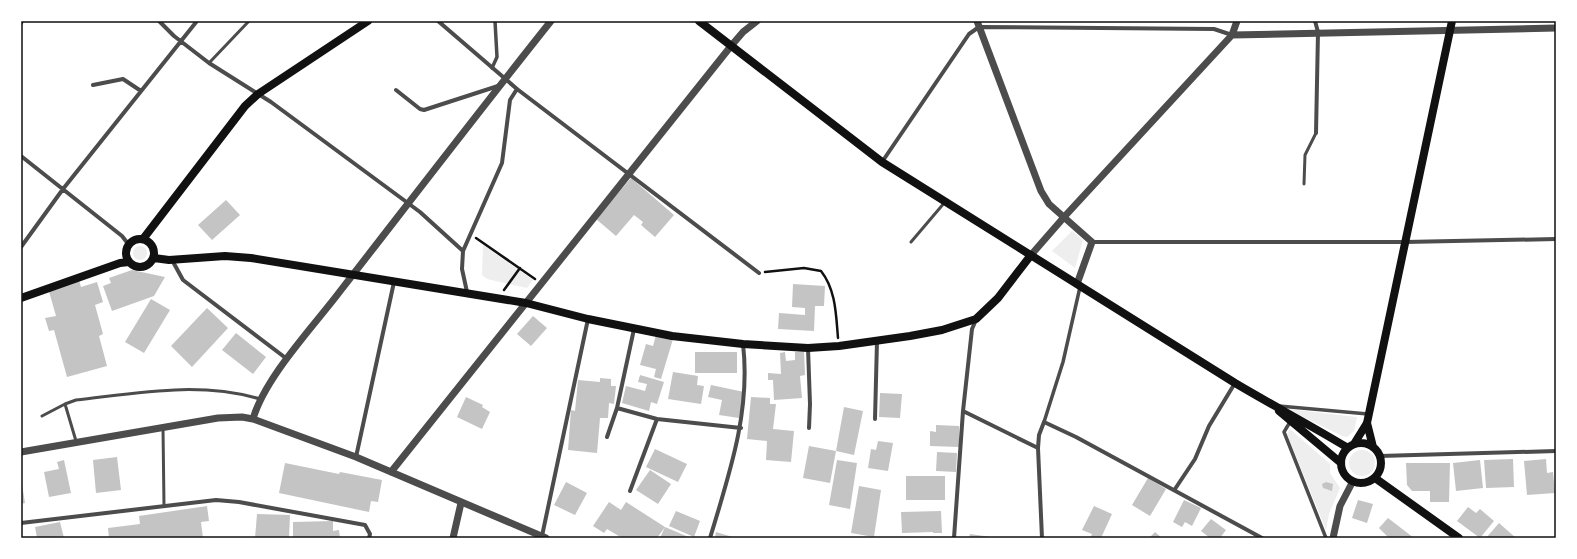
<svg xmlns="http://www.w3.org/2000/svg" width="1577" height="559" font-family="Barlow,sans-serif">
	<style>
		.green { fill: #eee }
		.building { fill: #c4c4c4 }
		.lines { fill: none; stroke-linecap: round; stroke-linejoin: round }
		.path { stroke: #111; stroke-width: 2.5 }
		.service { stroke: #4c4c4c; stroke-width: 3 }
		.pedestrian { stroke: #4c4c4c; stroke-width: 3.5 }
		.minor { stroke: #4c4c4c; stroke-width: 4 }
		.tertiary { stroke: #4c4c4c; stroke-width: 7 }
		.secondary { stroke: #111; stroke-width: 8 }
		.neatline { fill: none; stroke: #111; stroke-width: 1.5 }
	</style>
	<rect width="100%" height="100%" fill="#fff"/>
	<path class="green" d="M1072,231L1083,240L1075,268L1052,251Z
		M483,245L533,280L527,288L487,279L482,275Z
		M133 253a7 7 0 1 1 14 0a7 7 0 1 1-14 0Z
		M1287,409L1357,417L1354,431L1347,437L1342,436Z
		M1290,429L1330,464V473L1340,488L1329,514L1326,530L1287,434Z
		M1349 463a13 13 0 1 1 26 0a13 13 0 1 1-26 0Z"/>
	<path class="building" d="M631,178L674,215L655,237L641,225L643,222L634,215L616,236L596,219Z
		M226,200L240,215L212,240L198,225Z
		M132,270L165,277L154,296L112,311L103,286L111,283L109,278Z
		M79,280L81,287L97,282L103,302L95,305L103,334L99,336L107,366L67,377L54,330L49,331L45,318L56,316L48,288Z
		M793,284L825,286L824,306H815L814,331L778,329L779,313L805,315V308L792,307Z
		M151,299L170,310L144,353L125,342Z
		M207,308L228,328L192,367L171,346Z
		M533,316L547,328L531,346L517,334Z
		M236,333L266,357L253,374L222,350Z
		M656,335L673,339L661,379L654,377L656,369L640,365L646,344L653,346Z
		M804,351L805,375L800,376L802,398L774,400L773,380H768V373L781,374L780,353L785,352L786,361L795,360V352Z
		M695,352H737V373H695Z
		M673,372L698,376L697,385L704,386L701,404L668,399Z
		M640,375L664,382L657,404L651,402L649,411L622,403L626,386L645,391L647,384L638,382Z
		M600,378L611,379V386H616L614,404L609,403L608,418H600L597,453L568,450L571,410L575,411L578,380L600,382Z
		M711,385L744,392L739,418L719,415L722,400L708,397Z
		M880,393L902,394L900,418L879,417Z
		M466,397L483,405L482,407L490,412L482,429L457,417Z
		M751,397L770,398V404H776L773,429L794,431L791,462L766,460L767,441L747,439Z
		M844,407L863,411L854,455L836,451L830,483L803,478L809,446L836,451Z
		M936,425L959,426V447L930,446V431L936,432Z
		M878,441L893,443L888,471L868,468L871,449L876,450Z
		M655,449L687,464L678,482L646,467Z
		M937,452L957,453L956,472L936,471Z
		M117,457L121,490L96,493L93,460Z
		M1513,459L1514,487L1486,488L1484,460Z
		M1546,459L1547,473L1553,472L1555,493L1527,495L1524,461Z
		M64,460L71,493L49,497L44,472L59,469L57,462Z
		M837,460L857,463L850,509L829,505Z
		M1480,460L1483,488L1456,491L1453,463Z
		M285,463L339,474L340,472L382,480L378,502L371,501L369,512L279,493Z
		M1406,463H1450L1449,502H1430V491H1412L1407,485Z
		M650,470L671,484L658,504L636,490Z
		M906,476H945V500H906Z
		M21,478L25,503L21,504Z
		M1148,478L1166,489L1150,516L1132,505Z
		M566,482L587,493L575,515L554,505Z
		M1326,482L1333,484L1332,491L1323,488L1322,484Z
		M859,486L881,490L874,537L851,533Z
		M1184,500L1201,508L1192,526L1185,522L1182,527L1173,522Z
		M1358,500L1373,504L1367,523L1352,518Z
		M609,502L621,510L626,502L665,527L691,538H660L665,527L657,538H622L607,529L604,533L593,526Z
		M207,506L209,521L201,522L203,538H109L108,528L140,524L139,516Z
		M1094,506L1112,514L1101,538H1090L1092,534L1082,530Z
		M1468,507L1476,513L1480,509L1494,521L1480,538L1457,521Z
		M676,511L700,521L694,537L669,526Z
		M941,511L942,533H933V532L902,533L901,512Z
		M257,514L290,515L289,538H255Z
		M1388,518L1414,538H1389L1379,528Z
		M1211,519L1226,530L1220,538H1210L1201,531Z
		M333,521V531L339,530L340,538H293V522Z
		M60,522L64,538H37L35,527Z
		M1499,523L1516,538H1486Z
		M716,532L736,538H715Z
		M1155,532L1162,538H1149Z
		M970,534L991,537V538H969Z"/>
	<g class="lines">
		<path class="path" d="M476,238L535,279
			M765,272L804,268L821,271C836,290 836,315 838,338
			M504,290L520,268"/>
		<path class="service" d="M209,63L249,21
			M1304,184L1305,155L1316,133
			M911,242L945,202
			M65,404L76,441
			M42,416L65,404L76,400C138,393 199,381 260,399
			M163,428L164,506"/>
		<path class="pedestrian" d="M492,68L497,57L495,21
			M1279,406L1368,414
			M1044,422L1063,362L1080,287
			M1290,422L1284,432L1326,538"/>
		<path class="minor" d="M159,21L174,36L209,63L271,102L420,212L463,251
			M438,21L517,89L759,273
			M1315,21L1318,32L1316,133
			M21,23L22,21
			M93,85L123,79L141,91
			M396,90L420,109L424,110L498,86
			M21,156L122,236L129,245
			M882,162L969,34L979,27L1214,29L1232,35
			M1092,242H1405L1556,239
			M21,247L63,189L197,21
			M172,260L183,280L287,359
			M467,292L462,269L463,251L502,163L510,100L517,89
			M808,348L810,404L809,428
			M617,408L657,419L741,428
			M963,411L1038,448
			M875,419L877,341
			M607,437L617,408L634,329
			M1380,456L1556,451
			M356,457L394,282
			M1175,489L1195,459L1209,426L1235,383
			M630,491L657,419
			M21,523L216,500L239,502L365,525L370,534L369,538
			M542,536L588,319
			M710,538C729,475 751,411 743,344
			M954,538L963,411L972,329L976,320
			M1042,538L1038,448L1039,435L1044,422L1076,437L1262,538"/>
		<path class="tertiary" d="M977,21L1041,191L1049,204L1092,242L1077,284
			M1232,35L1556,28
			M1031,255L1065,216L1232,35L1237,21
			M253,419C265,377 314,326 341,290C411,200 480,110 551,21
			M21,452L218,418L242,417L253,419L356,457L546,538
			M391,472L731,46L743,32L757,21
			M453,538L461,503
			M1333,538L1340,506L1353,481"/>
		<path class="secondary" d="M699,21L882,162L1235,383C1272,405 1310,425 1348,448
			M143,239L245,106L258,94L368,21
			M126 253a14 14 0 1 1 28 0a14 14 0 1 1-28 0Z
			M154,258L169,260L225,256L251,258L526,303L588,319L672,336L743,344L808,348L839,346L910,336L942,330L976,319L998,298L1031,255
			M21,298L120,263L129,262
			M1279,411L1341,463
			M1367,423L1373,447
			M1341 463a20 20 0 1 1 40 0a20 20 0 1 1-40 0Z
			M1354,444L1367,423L1452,21
			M1375,478L1459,538"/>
	</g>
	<rect width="1577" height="559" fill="none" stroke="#ffffff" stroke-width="44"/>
	<rect x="22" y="22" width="1533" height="515" class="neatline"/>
</svg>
